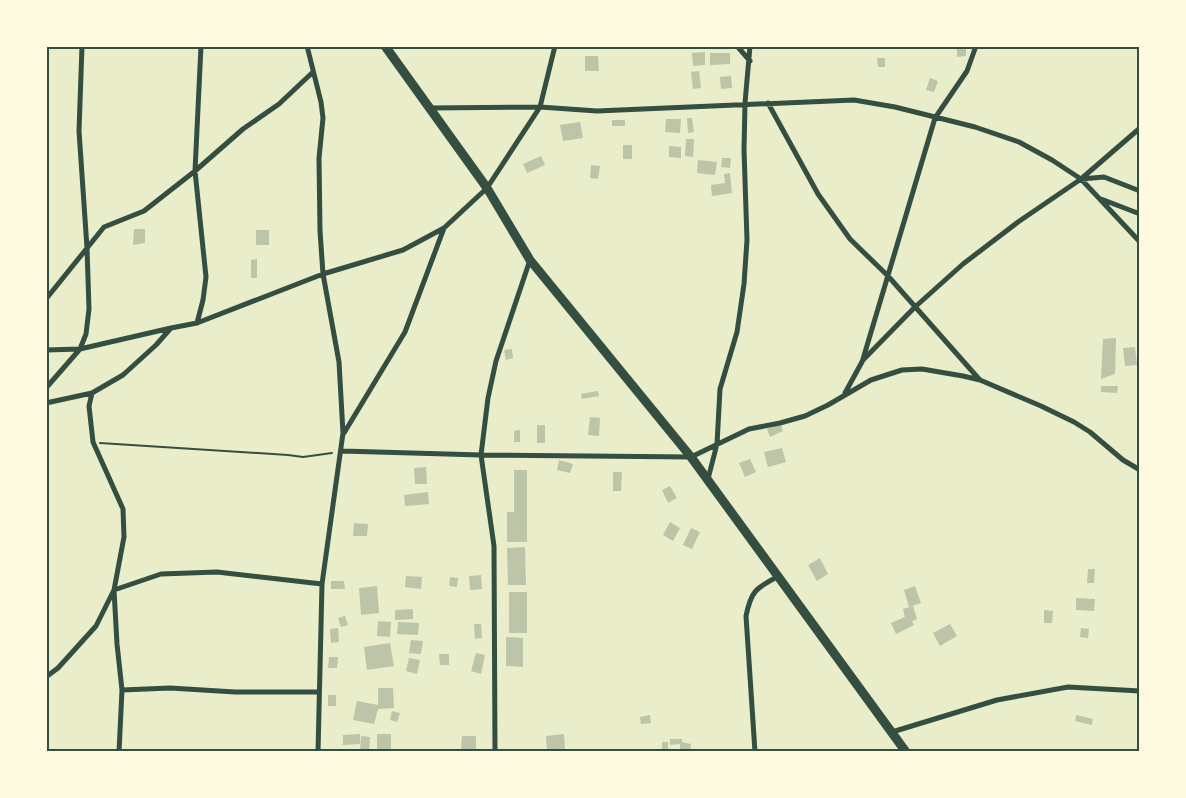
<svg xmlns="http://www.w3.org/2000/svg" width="1186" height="798" font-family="'Archivo Narrow',sans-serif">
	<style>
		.building { fill: #bcc5a7 }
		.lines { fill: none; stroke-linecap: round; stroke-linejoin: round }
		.path { stroke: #344e41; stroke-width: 2 }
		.minor { stroke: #344e41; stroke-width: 5 }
		.trunk { stroke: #344e41; stroke-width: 9 }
		.neatline { fill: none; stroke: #344e41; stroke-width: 2 }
	</style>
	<rect width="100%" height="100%" fill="#e9edc9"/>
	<path class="building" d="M957,47H966V56L957,57Z
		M705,52V65L693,66L692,53Z
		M710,53H730V64L710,65Z
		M585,56H598L599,71H585Z
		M877,58H885V67H878Z
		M699,71L701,88L693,89L691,72Z
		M731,76L732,88L721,89L720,77Z
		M930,78L938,81L934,92L926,90Z
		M687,118H692L694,132L688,133Z
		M666,119H681L680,133L665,132Z
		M612,120H625V126H612Z
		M580,122L583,138L563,141L560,125Z
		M686,139H694L693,157L685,156Z
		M623,145H632V159H623Z
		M669,146L681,147V158L669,157Z
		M541,156L545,165L527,173L523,164Z
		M722,158H731L730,168L721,167Z
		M698,160L717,162L715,175L697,173Z
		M591,165L600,166L598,179L590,178Z
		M730,173L732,193L712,196L711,185L725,183L724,174Z
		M134,229H145V243L133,245Z
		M256,230H269V245H256Z
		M257,259V278H251V260Z
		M1116,338L1115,374L1101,379L1103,339Z
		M1135,347L1137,365L1125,366L1123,348Z
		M512,349L513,358L506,360L504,350Z
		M1101,386H1118L1117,393L1101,392Z
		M598,391L599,396L582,399L581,394Z
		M590,417L600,418L599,436L588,435Z
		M780,423L783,431L770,437L767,429Z
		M537,425H545V443H537Z
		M520,430V442H514V431Z
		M782,448L786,462L768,467L764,452Z
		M750,459L756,472L745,477L739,463Z
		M559,460L573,464L570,473L557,470Z
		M426,467L427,484H415L414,468Z
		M514,470H527V542H507V512H514Z
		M613,472H622L621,491H613Z
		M670,486L677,498L668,503L662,490Z
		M428,492L429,504L405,506L404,495Z
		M670,522L680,528L673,541L663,535Z
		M354,523L368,524L367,536H353Z
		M691,528L700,532L692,549L683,545Z
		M525,547L526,585H508L507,548Z
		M820,558L828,574L817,581L808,565Z
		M1088,569H1095L1094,583H1087Z
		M481,575L482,589L470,590L469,576Z
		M406,576L422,577L421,589L405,587Z
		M450,577L458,578L457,587L449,586Z
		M331,581H344L345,589H331Z
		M377,586L379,613L361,615L359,588Z
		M915,586L921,603L909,607L904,590Z
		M509,592H527V633H509Z
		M1076,598L1095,599L1094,611L1076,610Z
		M913,606L917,619L912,621L914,625L896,634L891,623L905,617L903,609Z
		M413,609V619L395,620V610Z
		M1044,610L1053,611L1052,623H1044Z
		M345,616L348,625L341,627L338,618Z
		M378,621L391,622L390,637L377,636Z
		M398,622L419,623L418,635L397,634Z
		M474,624H481L482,638L475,639Z
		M950,624L957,636L940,646L933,633Z
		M338,628L339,642L331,643L330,629Z
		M1081,628L1089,629L1088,638L1080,637Z
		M506,637L523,638V667L506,666Z
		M411,640L423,641L421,654L409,653Z
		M390,643L394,666L367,670L364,647Z
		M476,653L485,655L481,674L471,671Z
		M439,654H449V665H440Z
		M329,657H338L337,668H328Z
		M409,658L420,660L417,674L406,671Z
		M378,688H393L394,708L378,709L374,724L353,720L357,701L378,705Z
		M328,695H336V706H328Z
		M392,711L400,713L397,722L390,720Z
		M650,715L651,723L641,724L640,717Z
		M1076,715L1093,719L1092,725L1075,721Z
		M360,734V744L343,745V735Z
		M377,734H391V752H377Z
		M564,734L565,750L547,752L546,736Z
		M361,736L370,737L369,752H360Z
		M462,736H476V750H461Z
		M670,739H682V742L691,744L690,752H680V744L670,745Z
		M662,742H668V752H662Z"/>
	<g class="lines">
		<path class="path" d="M100,443L288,455L303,457L332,453"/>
		<path class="minor" d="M307,46L321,102L323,118L319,158L320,231L323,274L339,362L343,433L322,584L318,752
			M737,46L750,61
			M768,103L818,194L850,239L888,276L979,379
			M430,108L540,107L597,111L854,100L895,107L975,127L1019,142L1052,160L1081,179L1140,242
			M1081,179L1104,177L1140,191
			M1101,199L1140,214
			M46,299L104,227L144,211L195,171L243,129L279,104L313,72
			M197,323L203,300L206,277L195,171L201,46
			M46,350L80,349L171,328
			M863,359L935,118L967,71L976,46
			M46,388L80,349L86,334L89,309L87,248L79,131L82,46
			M845,393L863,360L915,307L963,264L1018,222L1081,179L1140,128
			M46,403L92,393
			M344,433L405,332L444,228L487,188L540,107L555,46
			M342,451L481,455L691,457L749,429L780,423L805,416L828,405L871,380L902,370L922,369L963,376L980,380L1041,406L1074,422L1090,432L1123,460L1140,470
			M708,479L717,444L720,389L737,332L744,284L747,240L744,150L745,103L750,46
			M46,677L58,668L96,626L114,590L161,574L217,572L322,584
			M122,690L170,688L235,692H319
			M892,732L997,700L1068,687L1140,691
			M119,752L122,690L117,644L114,590L124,537L123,509L93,442L89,406L92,393L123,375L156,345L171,328L197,323L323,274L403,250L444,228
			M495,752L494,546L481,455L488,398L496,361L530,260
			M755,752L746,616C751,591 756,588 777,577"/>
		<path class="trunk" d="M385,46L487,188L530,260L691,457L906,752"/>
	</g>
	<rect width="1186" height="798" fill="none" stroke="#fefae0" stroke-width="95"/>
	<rect x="48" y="48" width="1090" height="702" class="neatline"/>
</svg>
